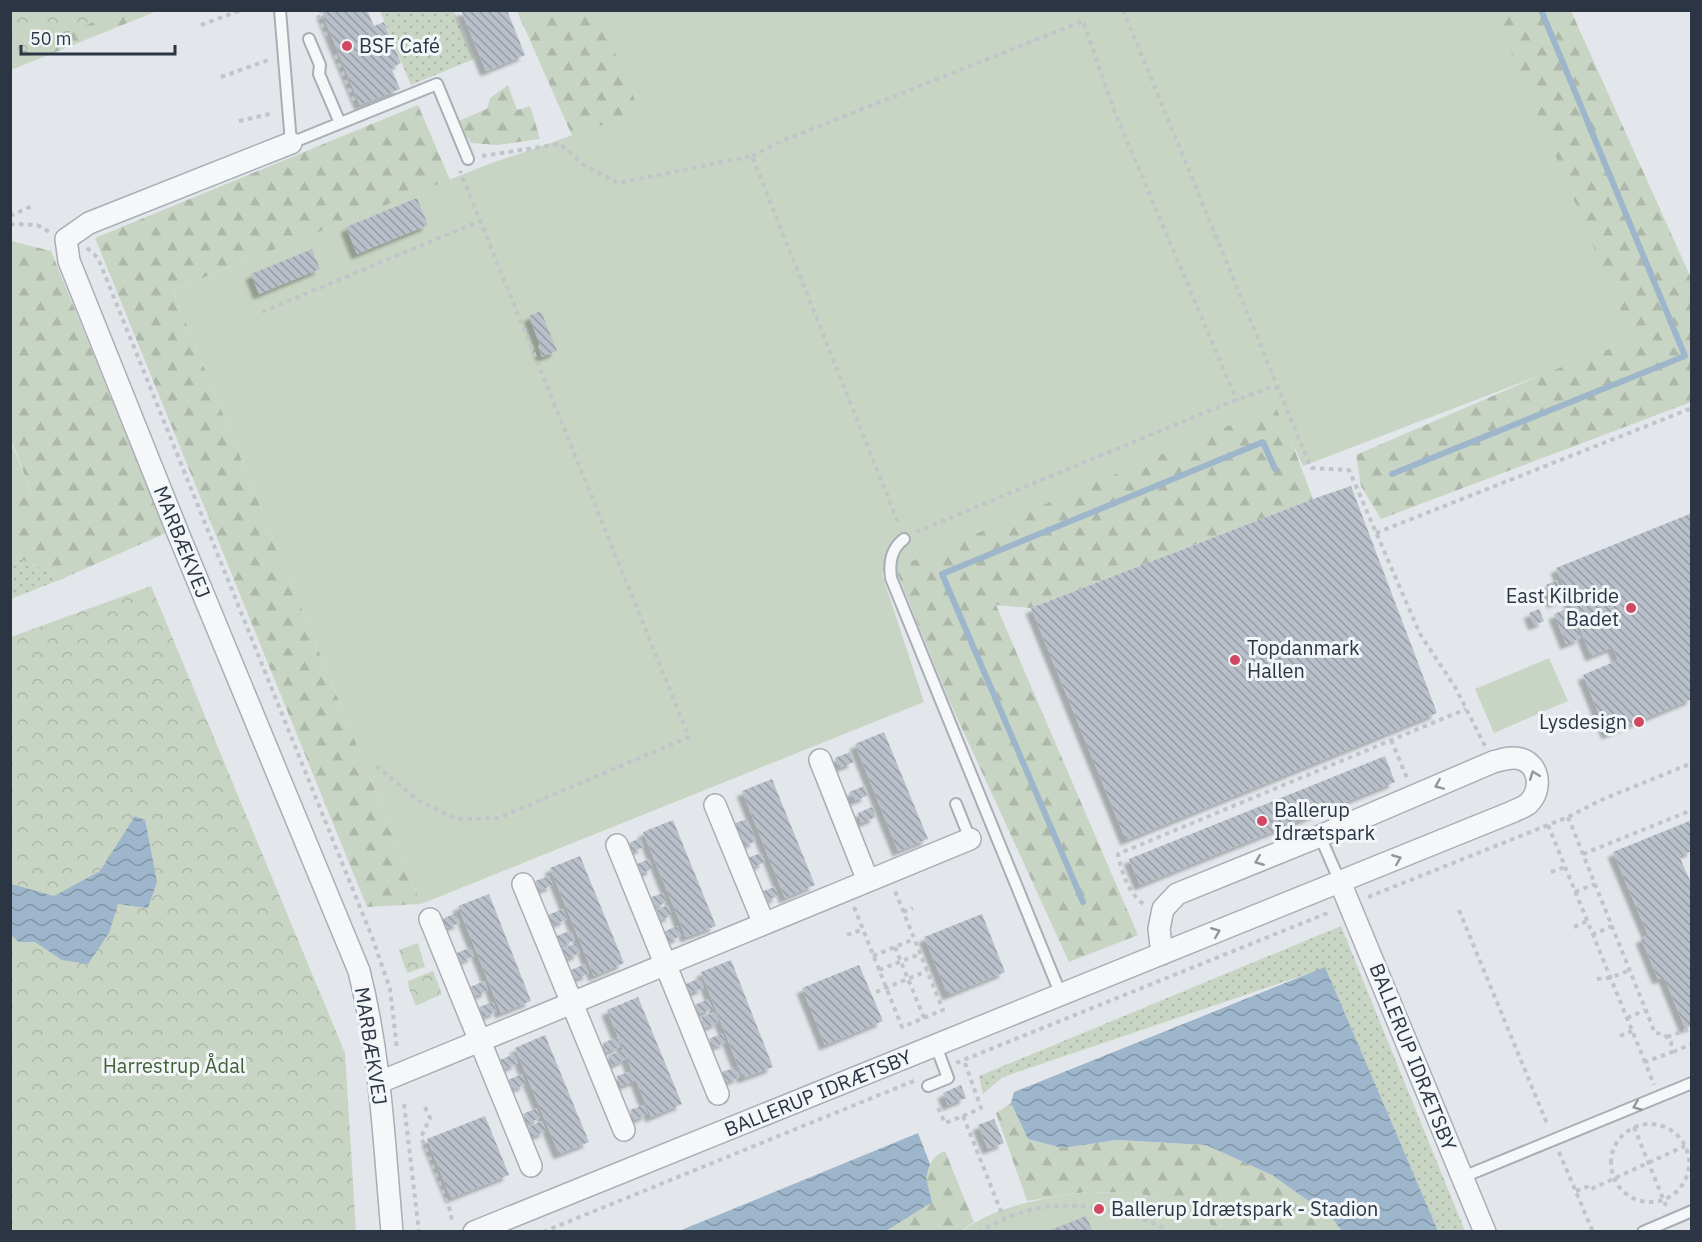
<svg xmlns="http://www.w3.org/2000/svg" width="1702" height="1242" font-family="'IBM Plex Sans',sans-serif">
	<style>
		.grass { fill: url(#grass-dots) }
		.forest { fill: url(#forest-firs) }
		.park { fill: url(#park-crowns) }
		.pitch { fill: #c9d5c4 }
		.water { fill: url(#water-waves) }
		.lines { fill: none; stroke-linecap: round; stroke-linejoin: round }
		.stream { stroke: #9eb6cb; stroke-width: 6 }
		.building { fill: url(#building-back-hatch); filter: url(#shadow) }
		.service-casing { stroke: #a8aeb6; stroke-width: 14 }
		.minor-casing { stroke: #a8aeb6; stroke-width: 24 }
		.path { stroke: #c1c5ca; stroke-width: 4; stroke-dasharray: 4.5 4.5; stroke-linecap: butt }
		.service { stroke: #f6f7f9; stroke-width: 10 }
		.minor { stroke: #f6f7f9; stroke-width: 21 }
		.oneway { stroke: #90969e }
		.poi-dot { fill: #d04862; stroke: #f3f6f8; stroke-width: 2 }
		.labels { text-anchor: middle; stroke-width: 6; stroke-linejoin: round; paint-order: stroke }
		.poi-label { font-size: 20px; fill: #2b3544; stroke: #f3f6f8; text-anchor: start }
		.street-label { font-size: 20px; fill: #2b3544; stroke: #f3f6f8 }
		.park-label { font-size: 20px; fill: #416038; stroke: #f3f6f8 }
	</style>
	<defs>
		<pattern id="grass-dots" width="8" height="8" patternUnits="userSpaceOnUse" patternTransform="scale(1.5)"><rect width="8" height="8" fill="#c9d5c4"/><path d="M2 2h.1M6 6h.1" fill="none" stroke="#adb7aa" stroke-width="1.8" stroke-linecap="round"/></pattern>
		<pattern id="forest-firs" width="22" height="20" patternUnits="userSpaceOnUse" patternTransform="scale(1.5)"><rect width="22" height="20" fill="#c9d5c4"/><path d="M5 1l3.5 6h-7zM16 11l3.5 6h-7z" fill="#adb7aa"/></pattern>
		<pattern id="park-crowns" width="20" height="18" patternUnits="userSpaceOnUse" patternTransform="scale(1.5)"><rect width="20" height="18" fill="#c9d5c4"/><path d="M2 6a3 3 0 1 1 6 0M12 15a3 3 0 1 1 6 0" fill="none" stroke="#adb7aa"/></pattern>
		<pattern id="water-waves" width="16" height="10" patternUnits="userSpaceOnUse" patternTransform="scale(1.5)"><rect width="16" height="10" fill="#9eb6cb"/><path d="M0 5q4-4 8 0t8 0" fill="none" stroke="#8195a6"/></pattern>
		<pattern id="building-back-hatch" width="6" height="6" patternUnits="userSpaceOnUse" patternTransform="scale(1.5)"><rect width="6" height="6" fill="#bac0c9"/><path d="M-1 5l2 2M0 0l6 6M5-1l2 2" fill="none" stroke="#979da5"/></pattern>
		<filter id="shadow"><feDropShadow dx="-5.5" dy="5.5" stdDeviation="1.5" flood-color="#0004"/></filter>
	</defs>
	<rect width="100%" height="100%" fill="#e3e7eb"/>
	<path class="grass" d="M380,11H454L474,59L411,85Z
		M11,555L64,578L11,599Z
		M1341,926L1465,1231H1438L1325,968L1003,1077L983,1094L979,1076Z"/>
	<path class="forest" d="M117,11H157L11,70V52Z
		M517,11H601L663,162L574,140Z
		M1489,11H1571L1691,278V402L1381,519L1361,486L1356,455L1624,339Z
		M508,85L517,110L530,106L540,139L498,145L471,143L456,122L487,109L490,98Z
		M418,105L450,180L173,290L421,904L367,907L95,238Z
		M11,241L51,251L166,533L64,578L11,555V502L32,494L11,440Z
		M1276,400L1313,499L1031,608L996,605L1138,935L1069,962L948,698L894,565Z
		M1011,1103L1028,1139L1062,1148L1117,1140L1206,1145L1272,1175L1331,1217L1342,1231H1214L1207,1218L1178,1201L1133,1193L1086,1192L1027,1201L996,1113Z
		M945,1151L974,1222L961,1231L886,1232C902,1219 913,1198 924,1181C932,1168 927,1158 945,1151Z"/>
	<path class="park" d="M11,10H121V11L11,56Z
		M151,586L345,1053L356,1231L11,1232V637Z
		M418,943L425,967L407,973L399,950Z
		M433,971L442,994L416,1006L409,989L408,981Z"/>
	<path class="pitch" d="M1494,10L1633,340L1303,466L1275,406L882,574L924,702L421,904L173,290L489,164L640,112L597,11Z
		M10,440L32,494L11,502H10Z
		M1549,658L1568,701L1494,733L1475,689Z
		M1086,1192L1133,1193L1178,1201L1207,1218L1214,1231L961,1232C997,1204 1043,1199 1086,1192Z"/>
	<path class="water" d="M135,816L145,820L157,882L148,908L118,904L109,933L88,964L62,960L35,942H19L11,935V884L54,896L100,871Z
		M1325,967L1438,1231H1342L1331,1217L1272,1175L1206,1145L1117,1140L1062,1148L1028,1139L1011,1103L1014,1092Z
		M918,1133L930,1164L926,1178L932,1202L886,1231H679Z"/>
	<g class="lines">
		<path class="stream" d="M1392,474L1685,356L1541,10
			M1083,902L942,574L1263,442L1275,469"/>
	</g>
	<path class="building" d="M329,10H367L374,26L384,22L401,63L391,68L400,89L360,105L322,13Z
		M461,10H507L525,55L486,71Z
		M417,198L428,225L357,254L346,227Z
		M312,249L320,269L259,294L251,274Z
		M541,311L557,351L542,357L538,346L540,345L529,316Z
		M1351,486L1437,713L1126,840L1031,608L1313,499Z
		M1692,513V699L1607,734L1583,675L1618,660L1613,647L1591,656L1556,568Z
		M1557,580L1564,598L1553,603L1546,585Z
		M1569,608L1581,638L1566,644L1554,614Z
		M1539,609L1544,621L1534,625L1529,613Z
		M884,732L928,839L898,851L855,744Z
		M850,752L854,762L839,768L835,758Z
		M1385,756L1395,782L1140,885L1129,859Z
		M772,779L815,885L785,898L742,791Z
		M864,786L867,796L853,801L849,792Z
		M872,807L876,817L861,823L858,813Z
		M747,819L756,841L742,847L733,824Z
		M673,820L716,926L686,937L643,832Z
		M1692,820V851L1679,856L1692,885V1026L1685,1028L1664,977L1658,979L1641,938L1648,935L1613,852Z
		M640,838L644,847L630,853L627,844Z
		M761,853L765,862L751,868L747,858Z
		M580,856L624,963L594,976L550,868Z
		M649,859L653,869L639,874L635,865Z
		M549,876L553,885L538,891L535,881Z
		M775,887L778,896L764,902L760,892Z
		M663,893L667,902L653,908L649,898Z
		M489,894L531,1001L501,1013L458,906Z
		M668,905L672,915L658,921L654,911Z
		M563,909L567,919L552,925L548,915Z
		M456,913L460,923L446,928L442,919Z
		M982,914L1005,972L948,995L924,937Z
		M677,926L681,936L666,942L663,932Z
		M571,930L575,940L561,946L557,936Z
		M576,943L580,953L566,959L562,949Z
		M471,947L474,956L460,962L457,953Z
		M731,960L773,1067L743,1078L701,972Z
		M585,964L589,974L574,979L571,970Z
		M859,965L883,1021L825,1045L802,988Z
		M700,978L704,988L690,993L686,984Z
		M485,981L488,991L474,996L470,987Z
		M638,997L682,1104L651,1117L636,1080L621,1086L617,1076L632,1071L607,1010Z
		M708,999L713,1009L698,1014L695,1005Z
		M493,1002L497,1011L483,1017L479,1007Z
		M715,1012L719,1022L705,1028L701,1017Z
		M722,1033L726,1042L712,1048L709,1039Z
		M545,1035L589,1142L559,1154L515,1048Z
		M617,1037L620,1047L606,1052L603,1043Z
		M622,1050L626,1059L612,1065L608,1056Z
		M514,1054L518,1063L504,1069L500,1060Z
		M736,1067L740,1077L726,1082L722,1072Z
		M522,1074L526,1084L512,1090L508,1080Z
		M961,1085L966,1098L948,1105L943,1093Z
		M644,1105L648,1114L634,1120L630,1110Z
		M537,1108L540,1118L527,1124L523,1114Z
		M485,1116L509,1175L451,1198L427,1139Z
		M994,1119L1004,1143L988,1149L978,1125Z
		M542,1121L546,1131L532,1137L528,1127Z
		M1086,1216L1093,1232H1048V1231Z"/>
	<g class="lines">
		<g class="service-casing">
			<path id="service" d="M280,10L291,143L437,84L468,159
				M309,39L320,65L319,74L340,123
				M904,539C891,549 889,562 891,578L1061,995
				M956,804L970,839
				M1320,836L1340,882
				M928,1086L948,1078L936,1046
				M1463,1177L1692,1083
				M1643,1232L1692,1211"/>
		</g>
		<g class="minor-casing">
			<path id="minor" d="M291,143L89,223L66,239L69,261L180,538L359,971C381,1058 384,1143 392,1232
				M820,760L868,881
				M715,805L764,924
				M617,845L718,1094
				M1340,882L1485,1232
				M523,884L624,1130
				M430,919L531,1166
				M380,1082L970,839
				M474,1232L1512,812C1518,809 1525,807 1529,803C1542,790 1540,765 1521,759C1512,756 1501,760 1493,762L1320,836L1177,894L1163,909L1159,929L1162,954"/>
		</g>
		<path class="path" d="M323,10L317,13L328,40
			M1123,10L1311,468L1349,470L1420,634L1455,687L1485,746
			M201,25L241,10
			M335,55L355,103
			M221,77L269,60
			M239,121L274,113
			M482,156L560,144L585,166L618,183L752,156L899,525
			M752,156L777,143L1083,21L1114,110L1237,401
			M10,216L34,205
			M10,224L37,225L50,232
			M87,248L98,258L372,937L390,989L397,1049
			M262,312L480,221
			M916,532L1218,407L1271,387L1278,388
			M1376,533L1692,408
			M1391,740L1407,778
			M376,766L419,801L457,819L498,818L689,737L460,171
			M1568,817L1655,1033L1664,1034L1671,1042L1672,1052L1645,1062L1654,1085
			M1548,825L1645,1062
			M1583,854L1692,810
			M1551,872L1565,867
			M1575,892L1595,884
			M1368,897L1568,817L1601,800L1692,763
			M1143,904C1128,891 1122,874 1118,854L1466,709
			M854,907L902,1027L943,1010L895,891
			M1459,910L1548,1126
			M903,912L913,908
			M1574,927L1587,921
			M847,935L863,929
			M1592,935L1612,926
			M895,947L924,1018
			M873,956L914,939
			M879,970L920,954
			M1597,979L1610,978L1630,970
			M876,992L927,971
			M1627,1018L1645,1010
			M1620,1036L1632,1031
			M1667,1037L1692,1028
			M1673,1052L1692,1044
			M956,1063L1330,912
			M404,1104L419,1232
			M425,1107L430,1118L421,1137L450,1210L452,1221
			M938,1108L945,1123L963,1116L1004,1219
			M963,1116L981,1108L964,1060
			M1611 1163a39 39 0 1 1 78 0a39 39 0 1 1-78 0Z
			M1634,1127L1666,1206
			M1559,1152L1593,1232
			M1576,1191L1587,1187L1589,1190L1685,1146
			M543,1232L916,1080
			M978,1232C997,1222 1018,1212 1039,1208C1079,1201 1125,1211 1162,1227L1163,1232"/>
		<use href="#service" class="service"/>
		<use href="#minor" class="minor"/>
	</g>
	<defs><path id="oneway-chevron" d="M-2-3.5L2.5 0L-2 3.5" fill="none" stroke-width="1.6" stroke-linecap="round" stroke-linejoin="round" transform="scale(1.5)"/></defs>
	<g class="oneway">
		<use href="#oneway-chevron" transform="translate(1534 775) rotate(-111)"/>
		<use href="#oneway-chevron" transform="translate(1439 785) rotate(157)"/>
		<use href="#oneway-chevron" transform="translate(1397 859) rotate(-22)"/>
		<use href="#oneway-chevron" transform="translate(1259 861) rotate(158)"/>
		<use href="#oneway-chevron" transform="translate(1216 932) rotate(-22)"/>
		<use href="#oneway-chevron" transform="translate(1637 1106) rotate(158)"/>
	</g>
	<g class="poi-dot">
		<circle cx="347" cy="46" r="6"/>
		<circle cx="1631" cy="608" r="6"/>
		<circle cx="1235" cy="660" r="6"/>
		<circle cx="1639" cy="722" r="6"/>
		<circle cx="1262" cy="821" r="6"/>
		<circle cx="1099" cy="1209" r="6"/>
	</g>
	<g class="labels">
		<g class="poi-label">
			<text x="359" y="53">BSF Café</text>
			<text x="1619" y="603" text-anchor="end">East Kilbride<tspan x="1619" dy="23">Badet</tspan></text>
			<text x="1247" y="655">Topdanmark<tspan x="1247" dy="23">Hallen</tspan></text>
			<text x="1627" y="729" text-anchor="end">Lysdesign</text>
			<text x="1274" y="817">Ballerup<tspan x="1274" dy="23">Idrætspark</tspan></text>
			<text x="1111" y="1216">Ballerup Idrætspark - Stadion</text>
		</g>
		<g class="street-label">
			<text transform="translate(182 542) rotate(68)" y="7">MARBÆKVEJ</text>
			<text transform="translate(371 1046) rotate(81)" y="7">MARBÆKVEJ</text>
			<text transform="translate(1413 1057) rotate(68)" y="7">BALLERUP IDRÆTSBY</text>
			<text transform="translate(818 1093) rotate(-22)" y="7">BALLERUP IDRÆTSBY</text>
		</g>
		<g class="park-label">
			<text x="174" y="1073">Harrestrup Ådal</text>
		</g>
	</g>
	<rect width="1702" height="1242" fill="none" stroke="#2b3544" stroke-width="24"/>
	<path d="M21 45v9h154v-9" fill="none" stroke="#2b3544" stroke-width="3"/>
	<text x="30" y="45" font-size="18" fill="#2b3544" stroke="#f3f6f8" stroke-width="4.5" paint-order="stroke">50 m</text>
</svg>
